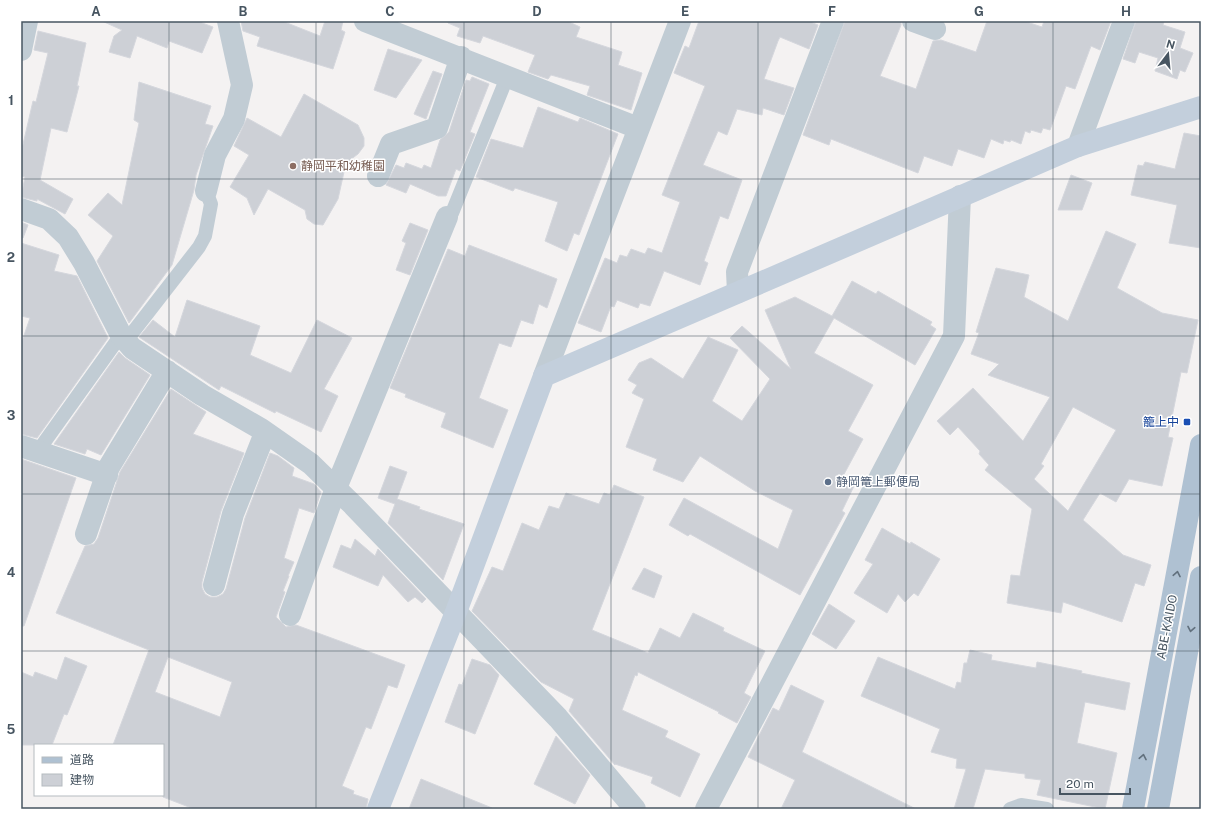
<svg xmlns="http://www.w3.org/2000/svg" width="1222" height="830" font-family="'Public Sans','Noto Sans JP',sans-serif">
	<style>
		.building { fill: #cdd0d6; stroke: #d5d7dd; fill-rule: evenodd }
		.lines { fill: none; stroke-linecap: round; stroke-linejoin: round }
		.lane { stroke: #c1ccd4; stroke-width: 14 }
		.street { stroke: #c1ccd4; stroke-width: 22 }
		.secondary { stroke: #c3cfdc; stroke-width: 22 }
		.primary { stroke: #afc1d2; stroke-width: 22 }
		.oneway { stroke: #61707d }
		.grid { fill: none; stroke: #475561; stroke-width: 1; stroke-opacity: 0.55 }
		.education-dot { fill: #8d6e63; stroke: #fff; stroke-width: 1.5 }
		.transit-dot { fill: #1a4fb4; stroke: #fff; stroke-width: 1.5 }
		.service-dot { fill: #5c6f8a; stroke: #fff; stroke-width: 1.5 }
		.labels { text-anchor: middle; stroke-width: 3; stroke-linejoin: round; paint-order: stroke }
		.education-label { font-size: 12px; fill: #785e54; stroke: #fff; text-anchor: start }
		.transit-label { font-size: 12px; fill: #164399; stroke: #fff; text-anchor: end }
		.service-label { font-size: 12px; fill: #4e5e75; stroke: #fff; text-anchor: start }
		.street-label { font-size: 12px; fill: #475561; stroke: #fff }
		.neatline { fill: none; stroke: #475561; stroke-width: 1.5 }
		.grid-label { font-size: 13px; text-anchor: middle; font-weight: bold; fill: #475561 }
	</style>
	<rect width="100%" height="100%" fill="#f4f2f2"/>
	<path class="building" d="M102,21H197L213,27L202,53L169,41L167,48L137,36L130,58L109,52L114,36L122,30Z
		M241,21H282L320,36L325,21H343L341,30L345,32L333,69L257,46L260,37L243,31Z
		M448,21H567L580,27L576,37L622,52L618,65L642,73L631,110L587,95L590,86L551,75L548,79L528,72L535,55L483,36L480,43L457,36L460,28L448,23Z
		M699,21H808L818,25L809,49L780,37L778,41L764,79L794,88L784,115L763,108L762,115L737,109L727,135L718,131L703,165L742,180L728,219L720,216L704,261L708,263L700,285L664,271L650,306L640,303L638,308L617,300L614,307L611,306L601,332L578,323L605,258L617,263L620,255L627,257L631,249L645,254L648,248L662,253L680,202L662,195L705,86L674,73L685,46L689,48Z
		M845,21H901V25L880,76L916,89L933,41L941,40L976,52L987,21H1024L1042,27L1044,21H1111L1100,50L1091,46L1075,89L1066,86L1050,130L1043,128L1041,133L1031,130L1030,133L1025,131L1021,144L1011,140L1010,142L1004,140L1003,144L991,139L984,158L958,149L952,166L924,156L918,173L831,139L829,145L803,135Z
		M1136,21H1164L1163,25L1185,32L1180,48L1193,53L1185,72L1180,70L1177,79L1155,71L1158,58L1139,52L1135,63L1123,59Z
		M38,31L86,43L77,86H79L67,132L51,128L40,180L73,199L65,214L37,199V201L21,197L25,177L21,176V153L33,101L36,102L48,53L34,50Z
		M388,49L422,60L396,98L374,90Z
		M433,71L442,74L426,119L414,114Z
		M472,77L489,84L470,132L475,134L460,171L456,169L446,196H438L410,184L406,193L386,185L396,165L404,168L406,163L422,169L424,165L431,168L440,140L449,132L466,80L470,81Z
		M139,82L211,106L205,124L213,126L196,175L194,190L172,265L129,323L97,261L113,236L88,215L108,193L122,205L139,123L134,120Z
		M304,94L358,125L364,138V146L358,154L346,163L338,199L323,225L314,224L307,219L305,210L268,189L254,215L247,198L230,187L249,155L234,146L247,118L281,137Z
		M538,107L578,122L580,118L618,134L579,235L574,233L567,251L545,241L558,202L515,188L513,191L476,177L491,139L523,148Z
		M1184,133L1201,136V248L1169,243L1177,205L1131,195L1138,165L1143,166L1145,162L1175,169Z
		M1071,175L1092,183L1082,210H1058Z
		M21,222L28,225L23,238H21Z
		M410,223L428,230L410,275L396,270L406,243L402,241Z
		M1106,231L1136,244L1117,288L1162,313L1198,320L1187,373L1181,372L1168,437L1173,438L1162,486L1129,479L1116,502L1100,493L1083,520L1123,555L1151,565L1144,586L1135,583L1122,622L1063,602L1061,613L1007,603L1011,575L1020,576L1032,509L985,470L989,465L979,454L980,451L958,427L950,435L937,421L973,388L1023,441L1050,397L988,375L999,364L971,354L979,333L976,332L996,268L1029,275L1024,297L1068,321ZM1073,407L1116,430L1068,511L1034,479L1044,466L1041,464Z
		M21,243L59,255L54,271L77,276L108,338L37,438L21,434V344L30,318L21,316Z
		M469,245L557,279L547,308L539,304L533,324L521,320L511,347L499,343L479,398L508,410L493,448L441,427L446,413L405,397L406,394L390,388L448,249L465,256Z
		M852,281L876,294L878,291L883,294L932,322L930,325L936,329L915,365L834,318L814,353L873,385L848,431L863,439L842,478L855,484L842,511L845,513L800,595L690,534L688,536L669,525L684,498L778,549L793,510L755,491L700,456L683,482L653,470L657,459L626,447L644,399L632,393L637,385L628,380L639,363L651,358L683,379L708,337L738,350L712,401L742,421L770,379L730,338L742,326L791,369L765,310L795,297L832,316Z
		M187,300L260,326L250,355L291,373L317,320L352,338L324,389L338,396L321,432L276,411L275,413L221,386L219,390L139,337L153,320L175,337Z
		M119,352L125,358L150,375L101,455L87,449L85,454L54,444Z
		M171,389L206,412L193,434L244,453L221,511L202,582V588L205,594L210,597H217L223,594L226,589L245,518L270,453L278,456L294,468L292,476L314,484L321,492L314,513L299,508L284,558L294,562L288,576H289L283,591L285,592L276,617L286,627L296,625L405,665L397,688L388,685L371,729L366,727L342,786L354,791L353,794L368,799L366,809H194L163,797V745H113L149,650L56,613L85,546L94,544L98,538L120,472ZM168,657L232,682L220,717L155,692Z
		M21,459L76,478L24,626H21Z
		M390,466L407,472L397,499L420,507L419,509L464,524L443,580L388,523L395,504L378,498Z
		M614,485L644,497L592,630L648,653L660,628L680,638L693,613L724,628L723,631L765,651L744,693L751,697L737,723L718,713L719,712L638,672L637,676L635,675L622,710L668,731L665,737L700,754L680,797L651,783L653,777L615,764V765L569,711L574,699L541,682L472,611L492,567L503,571L522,523L539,530L549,506L559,509L566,493L599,504L604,493L610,495Z
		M882,528L910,544L911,542L940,559L918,596L914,593L905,602L898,594L887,613L854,593L873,564L865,560Z
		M355,539L375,556L378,549L426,599L422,603L415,597L408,602L383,575L378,586L333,567L341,545L351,549Z
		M644,568L662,576L654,598L632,589Z
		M829,604L855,621L836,649L812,634Z
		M970,650L992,655L991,660L1036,668L1037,662L1082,671L1081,673L1130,683L1125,710L1085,702L1077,743L1117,753L1105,809L1037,795L1041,780L1025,778V774L985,769L973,809H954L966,769L956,768L957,759L931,752L940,729L861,696L878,657L955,689L957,682L961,683L964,663H967Z
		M65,657L87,666L67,715L64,714L52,745H21V672L33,677L35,672L57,680Z
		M472,659L490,665L499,675L475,734L445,722L459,684L462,685Z
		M791,685L824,701L802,752L916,809H781L795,780L748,757L773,708L779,711Z
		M556,736L590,775L575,804L534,784Z
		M421,779L492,808V809H409Z"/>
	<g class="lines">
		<path class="lane" d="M447,217L452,213L508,75
			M126,341L199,247L205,236L211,204L206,191
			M38,451L121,335
			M1010,809L1021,805L1047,809"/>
		<path class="street" d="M365,21L638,128
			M913,21L935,29
			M21,50L27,21
			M1078,146L1124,21
			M378,176L391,144L437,128L461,57
			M206,191L215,155L234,119L242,85L228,21
			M21,209L49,219L68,237L84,263L121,335L132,348L202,395L261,429L311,464L353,505L558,718L635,809
			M738,292L737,272L833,21
			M544,376L680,21
			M21,446L107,475
			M86,534L109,467L167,371
			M214,585L233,514L265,433
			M290,615L336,488L447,217
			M706,809L954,336L960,196"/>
		<path class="secondary" d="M378,809L456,612L544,376L1078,146L1201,107"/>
		<path class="primary" d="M1133,809L1201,445
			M1158,809L1201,577"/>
	</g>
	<defs><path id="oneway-chevron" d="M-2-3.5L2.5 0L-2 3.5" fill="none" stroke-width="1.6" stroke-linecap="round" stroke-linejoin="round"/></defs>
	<g class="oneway">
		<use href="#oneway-chevron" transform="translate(1177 574) rotate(-79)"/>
		<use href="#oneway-chevron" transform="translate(1191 629) rotate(101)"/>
		<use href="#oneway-chevron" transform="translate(1143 757) rotate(-79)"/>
	</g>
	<path class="grid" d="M169,21V809M316,21V809M464,21V809M611,21V809M758,21V809M906,21V809M1053,21V809M21,179H1201M21,336H1201M21,494H1201M21,651H1201"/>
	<circle class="education-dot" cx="293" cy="166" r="4"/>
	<rect class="transit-dot" x="1183" y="418" width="8" height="8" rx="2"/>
	<circle class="service-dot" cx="828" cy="482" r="4"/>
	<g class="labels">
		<g class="education-label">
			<text x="301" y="170">静岡平和幼稚園</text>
		</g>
		<g class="transit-label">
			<text x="1179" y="426">籠上中</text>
		</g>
		<g class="service-label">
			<text x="836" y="486">静岡篭上郵便局</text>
		</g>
		<g class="street-label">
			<text transform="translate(1167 627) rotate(-79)" y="4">ABE-KAIDO</text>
		</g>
	</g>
	<rect width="1222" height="830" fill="none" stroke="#ffffff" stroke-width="44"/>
	<rect x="34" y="744" width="130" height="52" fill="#ffffff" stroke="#b5bbc0"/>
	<rect x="42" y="757" width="20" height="6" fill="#afc1d2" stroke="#b5bbc0"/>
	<text x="70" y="764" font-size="12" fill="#475561">道路</text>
	<rect x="42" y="774" width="20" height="12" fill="#cdd0d6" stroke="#b5bbc0"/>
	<text x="70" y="784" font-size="12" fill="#475561">建物</text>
	<g transform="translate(1168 54) rotate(16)" stroke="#ffffff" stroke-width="3" paint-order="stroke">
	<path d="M0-3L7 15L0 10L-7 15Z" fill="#475561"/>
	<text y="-6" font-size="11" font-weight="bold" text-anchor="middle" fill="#475561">N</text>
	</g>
	<path d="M1060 788v6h70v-6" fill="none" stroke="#475561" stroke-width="2"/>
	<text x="1066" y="788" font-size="12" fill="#475561" stroke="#ffffff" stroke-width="3" paint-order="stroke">20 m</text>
	<rect x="22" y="22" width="1178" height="786" class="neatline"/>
	<g class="grid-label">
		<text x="96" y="16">A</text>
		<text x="243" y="16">B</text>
		<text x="390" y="16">C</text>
		<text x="537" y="16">D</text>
		<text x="685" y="16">E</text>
		<text x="832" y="16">F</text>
		<text x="979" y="16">G</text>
		<text x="1126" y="16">H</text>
		<text x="11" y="105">1</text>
		<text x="11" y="262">2</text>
		<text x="11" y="420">3</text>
		<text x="11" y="577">4</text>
		<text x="11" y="734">5</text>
	</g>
</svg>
